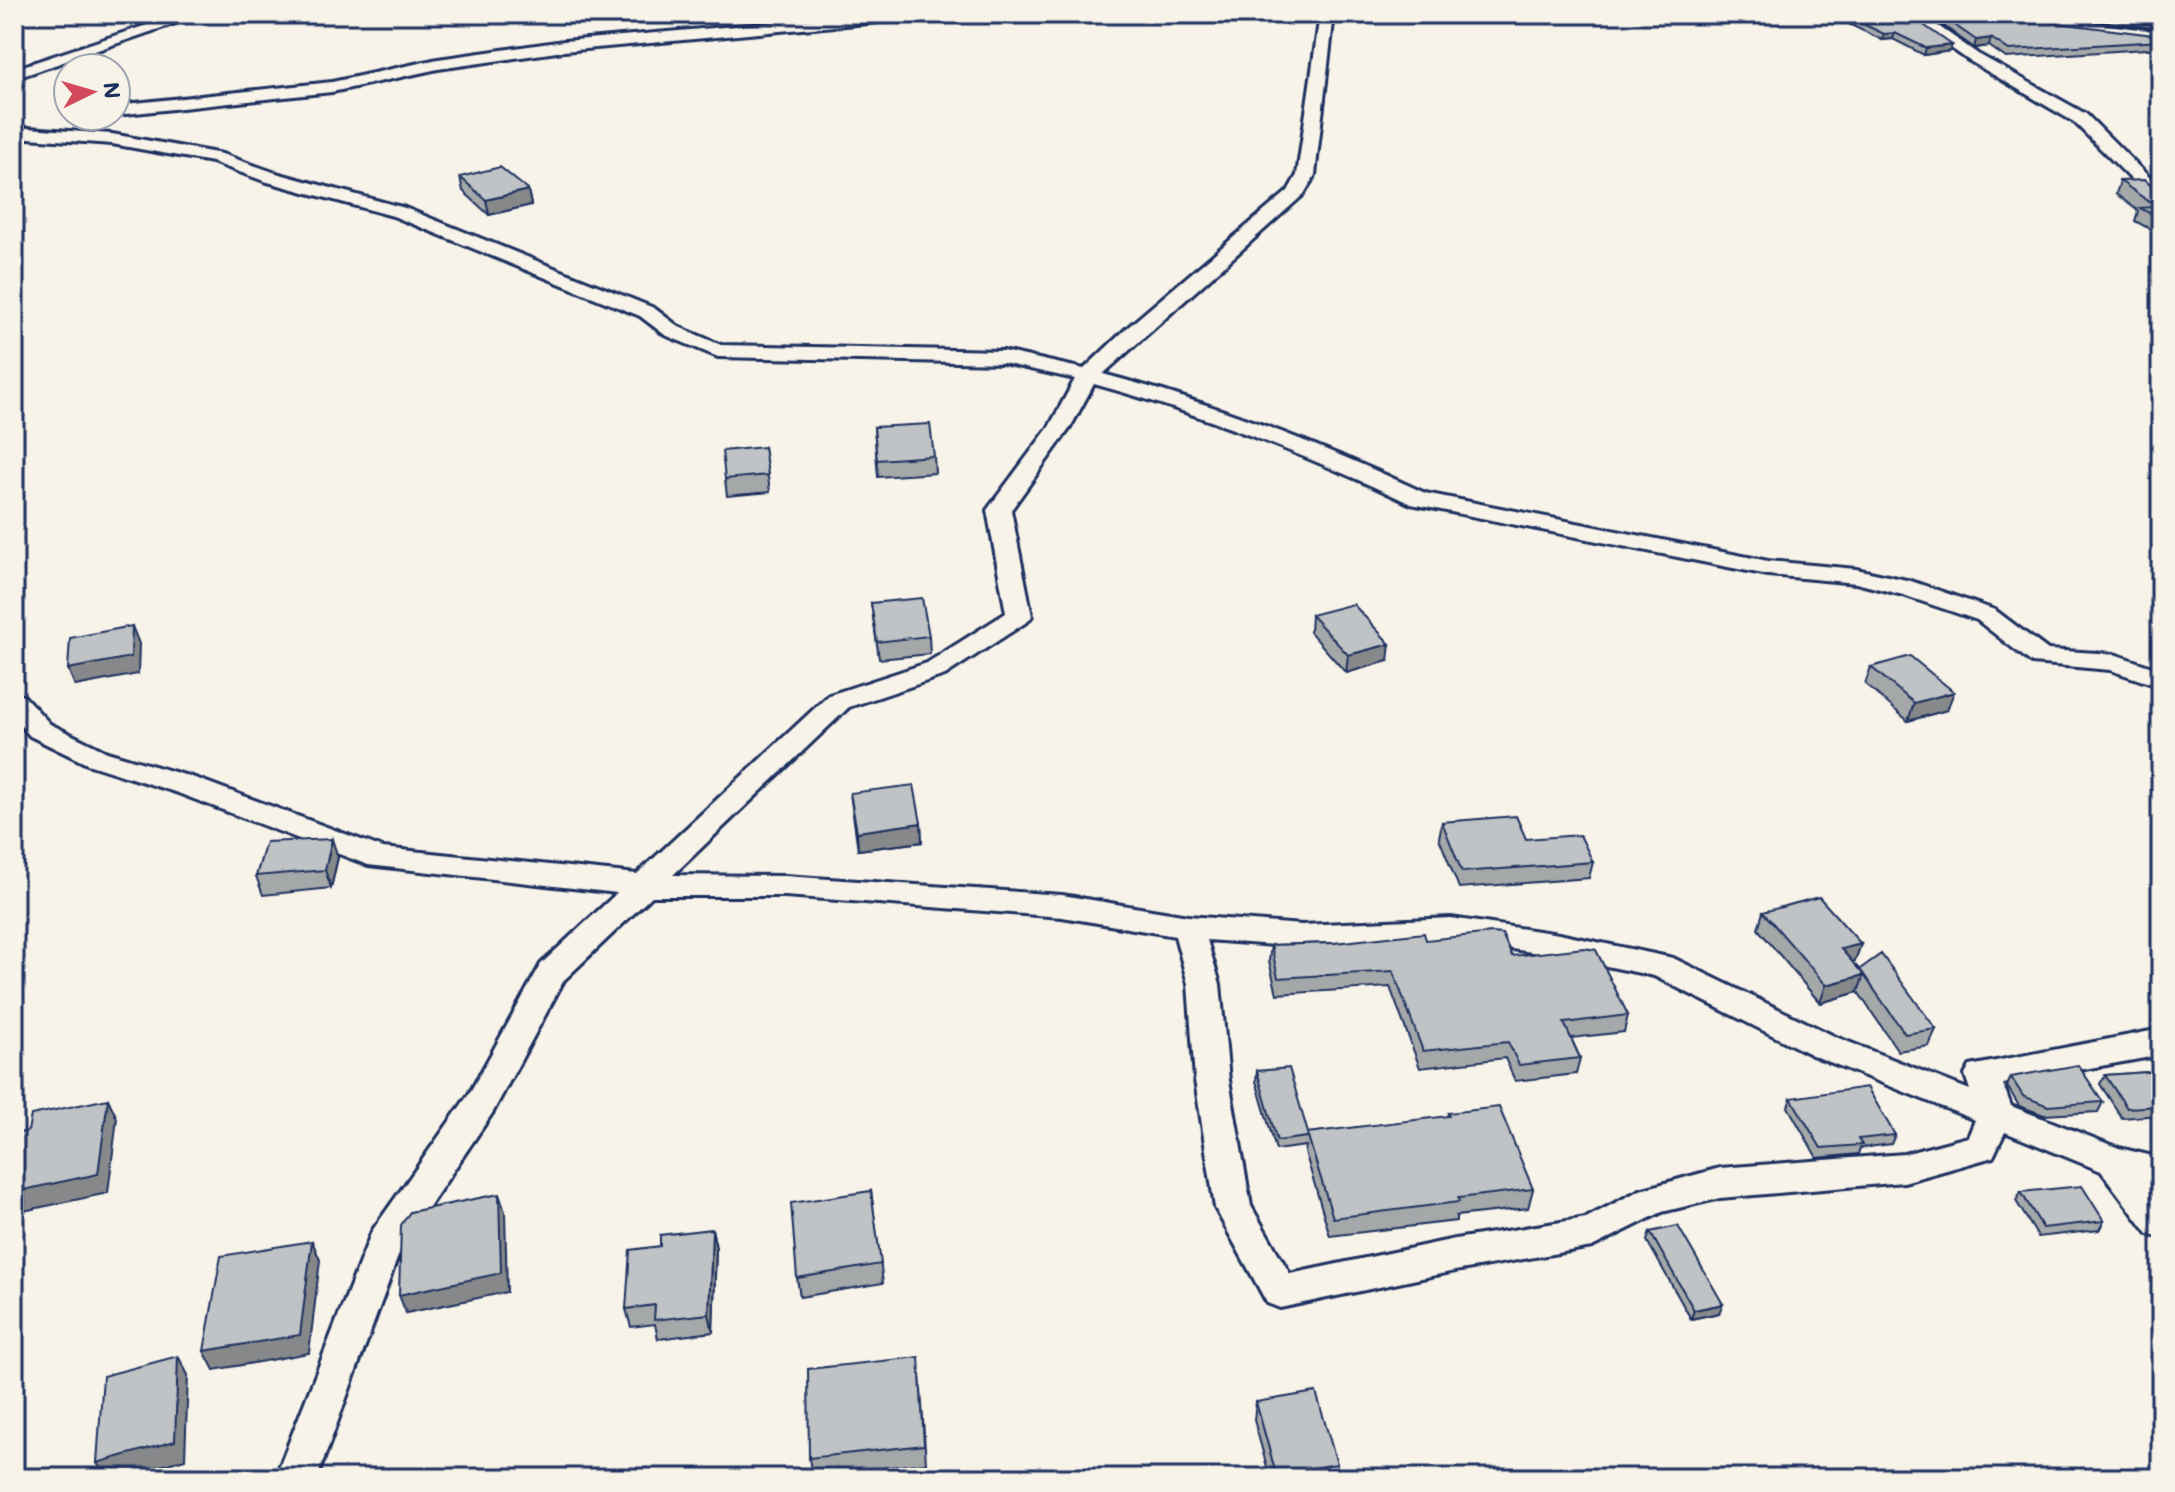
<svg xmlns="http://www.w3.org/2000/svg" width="2175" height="1492" font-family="Mali,sans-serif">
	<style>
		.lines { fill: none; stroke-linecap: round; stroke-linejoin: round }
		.minor-casing { stroke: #1b2f5e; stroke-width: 6 }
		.minor { fill: #f7f3e8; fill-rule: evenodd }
		.wall { fill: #a5a8a9; stroke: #1b2f5e; stroke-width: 2 }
		.shaded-wall { fill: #86888a; stroke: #1b2f5e; stroke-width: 2 }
		.building { fill: #c0c3c5; stroke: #1b2f5e; stroke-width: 2 }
	</style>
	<rect width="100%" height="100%" fill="#f7f3e8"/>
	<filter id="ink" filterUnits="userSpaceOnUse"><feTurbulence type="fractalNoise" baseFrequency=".0125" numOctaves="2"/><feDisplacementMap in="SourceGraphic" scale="16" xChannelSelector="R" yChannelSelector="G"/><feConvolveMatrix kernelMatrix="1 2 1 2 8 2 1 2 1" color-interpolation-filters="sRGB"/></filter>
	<g filter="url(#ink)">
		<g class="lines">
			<g class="minor-casing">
				<path id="minor" d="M180,14H202L14,79V69Z
					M872,14H929L922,18L564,51L438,69L332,92L116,115V105L332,82L438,59L564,41Z
					M1320,14H1334L1315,175L1304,194L1103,374C1210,402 1325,446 1425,493L1768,561L1856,569L1911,581L1995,610L2048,650L2114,654L2161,670V687L2110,670L2032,663L1977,620L1903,595L1856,583L1768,575L1411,504C1314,458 1197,412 1094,384L1070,428L1011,510L1032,616L1028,621L945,675L849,707L673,875L785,876L1062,895L1188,916L1302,925L1451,918L1559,934L1673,958L1836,1037L1970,1090L1965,1075L1970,1066L2161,1029V1055L2003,1084L2011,1106L2119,1148L2161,1158V1186L2152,1184L2161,1196V1238L2148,1234L2101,1171L2005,1132L1993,1157L1904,1182L1720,1198L1662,1212L1592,1247L1455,1271L1280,1308L1267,1303L1215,1208L1195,1080L1188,984L1175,936L1062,917L785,896H652L564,980L493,1112L401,1248L317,1478H275L372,1231L469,1094L541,964L617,893L368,865L178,793L87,764L30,736L14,718V694L24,696L50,724L107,752L198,779L383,848L637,874L829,695L927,663L1006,613L987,510L1049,427L1075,379L1003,363L718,357L665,335L640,316L393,216L264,181L212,162L112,144L14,137V127L112,134L222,154L276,173L405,208L654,308L679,327L721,345L1003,351L1084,369L1128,327L1288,191L1297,175ZM1207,940L1302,947L1451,940L1559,956L1654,976L1812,1055L1975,1120L1968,1137L1904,1154L1720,1168L1640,1190L1586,1218L1455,1239L1290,1274L1251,1206L1229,1080L1220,984Z
					M1903,14L2040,16L2161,32V42L2040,25L1934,23L1978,54L2086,114L2161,189V204L2155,203L2074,122L1968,60Z"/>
			</g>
			<use href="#minor" class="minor"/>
		</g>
		<path class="wall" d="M1828,14H1908L1950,51L1924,55L1893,39L1882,40Z
			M2047,14H2161V29Z
			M1946,19L2161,36V48L2006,58L1989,46L1974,48L1944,26Z
			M460,177L528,190L531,205L489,215L463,191Z
			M2120,181L2161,193V235L2135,221L2138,211L2116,194Z
			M874,427L934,456L935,473L878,477Z
			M764,447L770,492L727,496L725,479Z
			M871,603L929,636L930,654L879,659Z
			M1311,615L1388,661L1346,673L1310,632Z
			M1871,667L1947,710L1908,721L1865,684Z
			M850,793L921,823L922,842L858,850Z
			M1442,822L1526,839L1593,862L1589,878L1459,888L1439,838Z
			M338,857L331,888L263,895L256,876Z
			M1763,912L1861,944L1855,961L1852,962L1859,970L1936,1029L1929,1046L1898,1051L1858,992L1820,1003L1758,929Z
			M1426,940L1512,956L1628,1015L1624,1032L1571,1038L1580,1058L1576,1074L1515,1081L1505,1058L1420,1068L1390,987L1277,994L1269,961L1271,945Z
			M1257,1071L1308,1133L1447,1117L1448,1113L1533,1189L1528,1208L1456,1216V1221L1330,1236L1305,1152L1306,1146L1276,1150L1256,1081Z
			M2161,1071V1115L2122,1118L2100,1084L2105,1075Z
			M2011,1077L2103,1102L2098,1112L2044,1115L2019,1106L2007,1086Z
			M1791,1098L1895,1135L1891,1144L1860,1148L1858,1154L1817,1158L1788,1107Z
			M871,1191L883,1283L800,1297L797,1278Z
			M2021,1192L2104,1221L2099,1230L2038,1237L2016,1201Z
			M712,1229L716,1248L713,1332L658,1339L655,1324L631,1327L626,1309L660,1246Z
			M1650,1232L1719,1313L1691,1319L1647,1241Z
			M920,1375L926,1463L812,1476L809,1458Z
			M1256,1402L1337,1464L1335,1478H1270L1254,1420Z"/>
		<path class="shaded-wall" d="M1895,33L1893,39L1882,40L1884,34Z
			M1991,38L1989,46L1974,48L1976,40Z
			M1952,45L1950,51L1924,55L1926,48Z
			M528,190L531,205L489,215L486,200Z
			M14,523L21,540L14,542Z
			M132,626L139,644L138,674L75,686L68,669Z
			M1390,644L1388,661L1346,673L1348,655Z
			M1954,692L1947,710L1908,721L1914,703Z
			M921,823L922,842L858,850L857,832Z
			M332,839L338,857L331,888L325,870Z
			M1861,944L1855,961L1835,966L1841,949Z
			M1864,975L1858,992L1820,1003L1826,985Z
			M108,1099L117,1118L108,1193L14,1213V1192Z
			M499,1194L505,1212L507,1292L406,1313L399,1295Z
			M712,1229L716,1248L713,1332L709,1314Z
			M312,1241L320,1260L309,1353L214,1370L204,1351Z
			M1723,1304L1719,1313L1691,1319L1694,1310Z
			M178,1356L188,1375L185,1459L119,1478H106L97,1463Z"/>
		<path class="building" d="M1842,14H1908L1952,45L1926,48L1895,33L1884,34Z
			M2105,14H2161V21Z
			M1946,19L2042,21L2161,36V41L2009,50L1991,38L1976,40Z
			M500,167L528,190L486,200L460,177Z
			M2145,180L2158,192L2161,193V219L2140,208L2156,207L2120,181Z
			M930,424L934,456L877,460L874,427Z
			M764,447L768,475L725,479L722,451Z
			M922,598L929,636L877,642L871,603Z
			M1353,604L1390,644L1348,655L1311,615Z
			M132,626L131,657L68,669L70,638Z
			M1910,656L1954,692L1914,703L1871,667Z
			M914,785L921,823L857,832L850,793Z
			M1516,816L1526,839L1580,835L1593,862L1462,872L1442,822Z
			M332,839L325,870L256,876L266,842Z
			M1819,897L1861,944L1841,949L1864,975L1860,969L1881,954L1936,1029L1905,1034L1864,975L1826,985L1763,912Z
			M1424,933L1426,940L1492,933L1502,934L1512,956L1584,948L1596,950L1628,1015L1564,1023L1580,1058L1519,1065L1508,1042L1423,1051L1393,971L1278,978L1271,945L1334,943Z
			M2078,1065L2103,1102L2048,1106L2023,1096L2011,1077Z
			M1289,1068L1308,1133L1307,1137L1277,1141L1257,1071Z
			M2161,1071V1106L2127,1108L2105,1075Z
			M1867,1087L1895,1135L1858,1139L1862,1145L1821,1148L1791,1098Z
			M108,1099L98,1174L14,1192V1134L28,1131L31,1115Z
			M1499,1107L1533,1189L1458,1198L1459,1202L1333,1218L1307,1133L1449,1116L1448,1113Z
			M2082,1186L2104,1221L2043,1228L2021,1192Z
			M871,1191L881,1264L797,1278L791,1203Z
			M499,1194L501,1273L399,1295L401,1225L410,1212Z
			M1678,1226L1723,1304L1694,1310L1650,1232Z
			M712,1229L709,1314L654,1320L655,1305L626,1309L630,1250L660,1246V1235Z
			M312,1241L300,1335L204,1351L221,1256Z
			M178,1356L175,1441L97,1463L103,1376Z
			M919,1357L924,1445L809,1458L808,1369Z
			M1316,1392L1337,1464L1276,1474L1256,1402Z"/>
	</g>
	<rect width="2175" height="1492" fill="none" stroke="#f7f3e8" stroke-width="48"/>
	<rect x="24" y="24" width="2127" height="1444" fill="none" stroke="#1b2f5e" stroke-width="3" filter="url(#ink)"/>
	<g transform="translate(92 92) rotate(85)"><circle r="38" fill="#f7f3e8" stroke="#9fa5b1" stroke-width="2"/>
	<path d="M0-6L14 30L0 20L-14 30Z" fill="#d1495b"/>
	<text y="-12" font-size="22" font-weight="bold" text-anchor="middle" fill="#1b2f5e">N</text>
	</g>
</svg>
